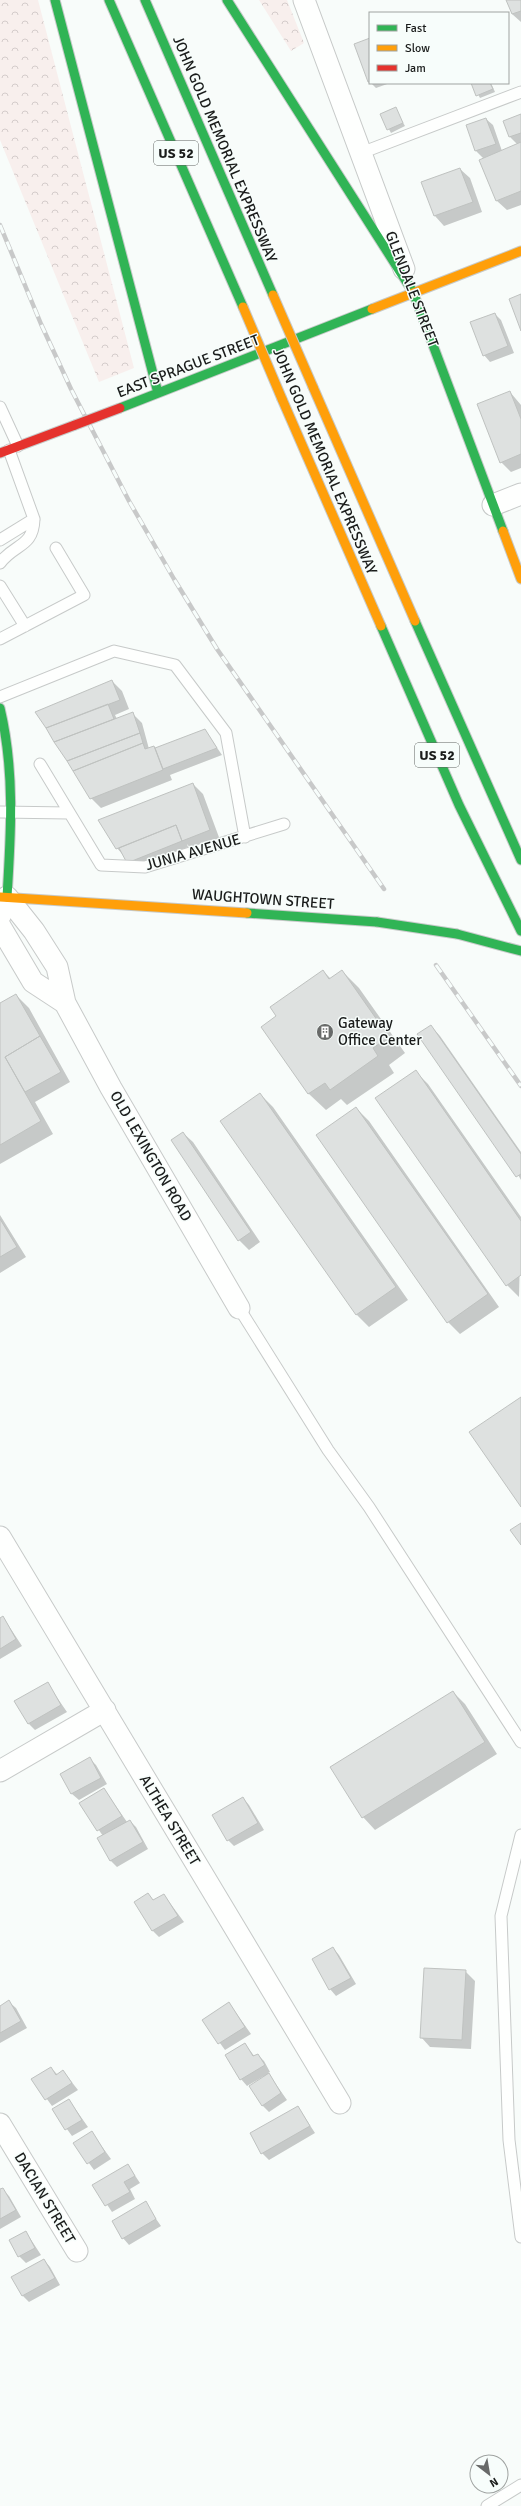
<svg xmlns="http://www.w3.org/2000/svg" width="521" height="2506" font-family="Signika,sans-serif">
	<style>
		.forest { fill: url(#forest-crowns) }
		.shadow { fill: #0003 }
		.building { fill: #dee1e0; stroke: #bfc2c0 }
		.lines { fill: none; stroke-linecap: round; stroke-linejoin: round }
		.lane-casing { stroke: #c7cac9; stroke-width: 13 }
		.street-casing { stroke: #c7cac9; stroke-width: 23 }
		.fast-casing { stroke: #c7cac9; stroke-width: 11 }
		.slow-casing { stroke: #c7cac9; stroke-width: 11 }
		.jam-casing { stroke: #c7cac9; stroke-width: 11 }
		.lane { stroke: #fefffe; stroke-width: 11 }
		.street { stroke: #fefffe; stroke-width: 21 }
		.fast { stroke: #30b455; stroke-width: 9 }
		.slow { stroke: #ff9f0a; stroke-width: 9 }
		.jam { stroke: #e5322d; stroke-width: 9 }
		.rail-casing { stroke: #c8c9c9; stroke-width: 4.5 }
		.rail { stroke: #f7fdfb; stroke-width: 3; stroke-dasharray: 9; stroke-linecap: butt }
		.fast-bridge-casing { stroke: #c7cac9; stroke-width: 11; stroke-linecap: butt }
		.slow-bridge-casing { stroke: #c7cac9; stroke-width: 11; stroke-linecap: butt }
		.jam-bridge-casing { stroke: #c7cac9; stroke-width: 11; stroke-linecap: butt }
		.fast-bridge { stroke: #30b455; stroke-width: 9 }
		.slow-bridge { stroke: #ff9f0a; stroke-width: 9 }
		.jam-bridge { stroke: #e5322d; stroke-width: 9 }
		.labels { text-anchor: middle; stroke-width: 3; stroke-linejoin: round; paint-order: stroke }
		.shield { fill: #f7fdfb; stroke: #5c605e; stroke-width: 1 }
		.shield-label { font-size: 14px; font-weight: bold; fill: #1a1c1b }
		.street-label { font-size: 15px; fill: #1a1c1b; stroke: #f7fdfb }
		.poi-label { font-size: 15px; fill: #1a1c1b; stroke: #f7fdfb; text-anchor: start }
	</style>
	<defs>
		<pattern id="forest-crowns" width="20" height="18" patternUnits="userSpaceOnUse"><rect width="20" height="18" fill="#f8efed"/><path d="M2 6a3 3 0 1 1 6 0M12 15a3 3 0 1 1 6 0" fill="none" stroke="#d4cccb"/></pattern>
	</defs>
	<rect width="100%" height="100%" fill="#f8fcfa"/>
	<path class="forest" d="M0,0H38L134,368L99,382L0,140Z
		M259,0H287L304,43L291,51Z"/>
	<path class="shadow" d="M507,0H521V22L512,14Z
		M371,83H390L376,88Z
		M472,83H491L495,92L480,98Z
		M395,108L405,126L391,133L381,114Z
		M521,115V205L507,210L497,201L480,160L484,159L476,151L467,126L486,119L493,125L502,151L518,145L510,137Z
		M460,169L470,178L482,212L444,226L435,216L422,182Z
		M495,314L501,320L514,353L490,362L484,355Z
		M510,392L521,405V468L511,472L501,462Z
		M112,681L122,691L129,709L115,715L117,719L132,713L142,723L149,749L153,747L155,749L205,730L222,755L170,775L172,780L101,808L91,798L37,712Z
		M193,784L203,794L220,840L192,850L187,844L188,847L135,869L117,848Z
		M323,971L331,979L342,971L359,988L405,1053L389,1065L394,1073L347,1105L341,1099L326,1110L309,1094L263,1027L278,1017Z
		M16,995L29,1008L70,1082L35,1102L53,1134L0,1164V1005Z
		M431,1026L440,1036L521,1152V1180Z
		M415,1071L428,1084L521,1217L519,1297L507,1285Z
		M260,1094L273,1107L408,1300L369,1327L357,1315L221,1121Z
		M356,1108L369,1121L499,1307L460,1334L448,1322Z
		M183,1133L193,1142L260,1242L249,1250L239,1240Z
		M0,1215L26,1257L0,1273Z
		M3,1617L22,1646L0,1659V1619Z
		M47,1683L67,1712L35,1730L29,1724Z
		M453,1692L465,1704L497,1754L375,1830L363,1817Z
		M89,1758L96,1765L107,1784L79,1800L72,1794L61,1774Z
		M104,1789L127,1822L130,1821L136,1827L148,1849L117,1867L110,1860L103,1836L80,1803Z
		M243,1798L249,1805L264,1830L234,1846L228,1840Z
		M148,1894L154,1901L164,1895L184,1922L159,1937L153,1931Z
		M333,1948L339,1955L356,1984L336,1996L330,1989Z
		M465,1971L475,1981L471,2049L430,2047L421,2037Z
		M9,2002L16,2008L27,2028L0,2043V2007Z
		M229,2003L251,2034L225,2050L203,2020Z
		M245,2044L255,2057L258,2055L264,2061L270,2072L268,2073L287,2100L269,2112L262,2105L264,2076L247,2086L241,2079Z
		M51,2068L58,2075L63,2071L78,2090L52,2106L33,2080Z
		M69,2100L88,2127L72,2136L53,2110Z
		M298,2107L315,2133L269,2160L262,2153Z
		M92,2133L111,2159L94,2170L75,2144Z
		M128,2165L140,2183L130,2189L135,2199L112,2212L94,2185Z
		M2,2189L9,2196L21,2217L0,2229V2191Z
		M145,2203L161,2226L129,2245L123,2238Z
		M26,2232L41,2255L26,2263L19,2256Z
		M44,2260L50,2267L60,2285L29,2302L23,2296L13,2277Z"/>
	<path class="building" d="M506,0H521V11L512,14Z
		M370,38V82H368L354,44Z
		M471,83H490L493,89L476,96Z
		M396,107L403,123L387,130L380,114Z
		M521,114V133L509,137L503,121Z
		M486,118L496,144L475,151L466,125Z
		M521,142V191L496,201L479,160Z
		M460,168L473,202L434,216L421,182Z
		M521,294V331L509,299Z
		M495,313L508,346L483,356L470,322Z
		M510,391L521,419V454L500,463L477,404Z
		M112,680L120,700L46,728L35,712Z
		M108,704L114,719L54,742L46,728Z
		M133,712L140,733L67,761L54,742Z
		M205,729L217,748L163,769L155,748Z
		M140,733L143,743L73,771L67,761Z
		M143,743L145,749L154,746L163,770L90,799L73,771Z
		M193,783L210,830L182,841L176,825L116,849L98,820Z
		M176,825L182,841L127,863L119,848Z
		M323,970L329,979L342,970L389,1037L373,1048L378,1056L330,1090L325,1083L308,1094L261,1027L276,1016L270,1007Z
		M16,994L40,1036L5,1057L41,1121L0,1145V1003Z
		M431,1025L521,1154V1174L516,1177L417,1034Z
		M40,1036L61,1072L25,1092L5,1057Z
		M416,1070L521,1221V1275L506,1286L375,1098Z
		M260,1093L396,1287L356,1315L220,1121Z
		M356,1107L488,1294L447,1323L316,1135Z
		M183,1132L251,1232L238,1241L171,1140Z
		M0,1219L17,1247L0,1257Z
		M521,1397V1507L469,1432Z
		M521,1523V1545L510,1530Z
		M3,1616L16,1639L0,1649V1618Z
		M48,1682L61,1705L28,1724L14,1701Z
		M453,1691L485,1742L362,1818L330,1767Z
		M90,1757L101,1778L71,1794L60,1774Z
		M104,1788L122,1816L97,1831L79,1803Z
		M243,1797L258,1823L227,1841L212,1815Z
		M130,1820L143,1842L110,1861L97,1838Z
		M148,1893L153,1900L164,1894L178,1916L152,1931L134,1902Z
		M333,1947L351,1978L329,1990L312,1959Z
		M424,1968L466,1970L462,2040L420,2038Z
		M9,2000L21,2021L0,2033V2006Z
		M229,2002L245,2027L218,2044L202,2020Z
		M245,2043L253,2056L258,2054L265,2065L240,2080L225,2055Z
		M51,2067L56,2075L63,2070L72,2083L45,2100L31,2079Z
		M269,2073L281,2093L262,2106L249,2086Z
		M69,2099L82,2120L65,2130L52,2109Z
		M298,2106L310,2126L261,2154L250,2133Z
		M92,2131L105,2152L87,2164L73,2143Z
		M128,2164L135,2176L124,2182L130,2192L105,2206L92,2185Z
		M3,2188L16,2210L0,2219V2189Z
		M146,2201L156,2219L122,2239L112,2221Z
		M26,2231L35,2248L18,2257L9,2240Z
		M44,2259L55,2278L22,2296L11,2277Z"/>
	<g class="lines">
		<g class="lane-casing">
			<path id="lane" d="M361,153L521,92
				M0,407L18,446
				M0,540L34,519L9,450
				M0,563C15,543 33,548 34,519
				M0,586L25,626
				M0,639L84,595L56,548
				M0,697L114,651L175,665L226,733L245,837
				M40,764L101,865L145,867L284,824
				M0,812L69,813
				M239,1308L328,1450L369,1507L521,1742
				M521,1835L501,1916L509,2140L521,2237
				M487,2506L521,2485"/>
		</g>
		<g class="street-casing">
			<path id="street" d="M304,0L404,269
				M493,505L521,494
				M0,916L7,897L34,931L57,967L65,1003L111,1088L239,1308
				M0,926L33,982L65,1003
				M0,1537L340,2103
				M0,1771L105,1710
				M0,2124L77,2251"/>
		</g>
		<g class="fast-casing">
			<path id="fast" d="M55,0L158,393
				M109,0L243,307
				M145,0L273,295
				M227,0L413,292
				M413,292L503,531
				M120,408L372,309
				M415,621L521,860
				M381,626L459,805L521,931
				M0,708C15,771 11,833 7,897
				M247,913L377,922
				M457,934L521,951"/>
		</g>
		<g class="slow-casing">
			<path id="slow" d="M372,309L521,251
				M313,387L415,621
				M282,399L381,626
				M503,531L521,579
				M0,897L247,913"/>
		</g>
		<g class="jam-casing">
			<path id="jam" d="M0,453L75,425"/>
		</g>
		<use href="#lane" class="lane"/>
		<use href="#street" class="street"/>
		<use href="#fast" class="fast"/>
		<use href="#slow" class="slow"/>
		<use href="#jam" class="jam"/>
		<g class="rail-casing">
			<path id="rail" d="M0,225L41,324L71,389L129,501L174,579L217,649L384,889
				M436,965L521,1086"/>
		</g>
		<use href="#rail" class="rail"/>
		<g class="fast-bridge-casing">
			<path id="fast-bridge" d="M377,922L457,934"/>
		</g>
		<g class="slow-bridge-casing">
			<path id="slow-bridge" d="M273,295L313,387
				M243,307L282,399"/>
		</g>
		<g class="jam-bridge-casing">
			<path id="jam-bridge" d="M75,425L120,408"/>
		</g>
		<use href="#fast-bridge" class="fast-bridge"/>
		<use href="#slow-bridge" class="slow-bridge"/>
		<use href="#jam-bridge" class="jam-bridge"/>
	</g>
	<defs>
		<g id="building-disc" transform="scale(0.9)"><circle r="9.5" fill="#686a69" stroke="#f7fdfb"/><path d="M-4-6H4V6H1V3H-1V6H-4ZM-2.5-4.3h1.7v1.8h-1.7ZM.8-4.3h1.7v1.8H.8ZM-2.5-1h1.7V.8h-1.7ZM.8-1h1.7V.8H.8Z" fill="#fff"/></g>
	</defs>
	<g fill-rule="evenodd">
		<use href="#building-disc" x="325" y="1032"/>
	</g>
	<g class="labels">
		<g class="shield">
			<rect x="154" y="141" width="44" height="24" rx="3"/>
			<rect x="415" y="743" width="44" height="24" rx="3"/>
		</g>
		<g class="shield-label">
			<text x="176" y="158">US 52</text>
			<text x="437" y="760">US 52</text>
		</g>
		<g class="street-label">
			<text transform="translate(225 149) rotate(67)" y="5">JOHN GOLD MEMORIAL EXPRESSWAY</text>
			<text transform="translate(412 289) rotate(69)" y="5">GLENDALE STREET</text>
			<text transform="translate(188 366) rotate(-21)" y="5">EAST SPRAGUE STREET</text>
			<text transform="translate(325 461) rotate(67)" y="5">JOHN GOLD MEMORIAL EXPRESSWAY</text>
			<text transform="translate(193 852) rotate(-16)" y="5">JUNIA AVENUE</text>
			<text transform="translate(263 899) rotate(4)" y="5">WAUGHTOWN STREET</text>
			<text transform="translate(151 1156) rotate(60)" y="5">OLD LEXINGTON ROAD</text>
			<text transform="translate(170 1820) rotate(59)" y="5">ALTHEA STREET</text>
			<text transform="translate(45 2198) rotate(59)" y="5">DACIAN STREET</text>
		</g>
		<g class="poi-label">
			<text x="338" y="1028">Gateway<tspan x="338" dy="17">Office Center</tspan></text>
		</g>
	</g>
	<rect x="369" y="12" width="140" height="72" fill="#f7fdfb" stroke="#9fa3a1"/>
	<rect x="377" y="25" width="20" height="6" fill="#30b455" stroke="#9fa3a1"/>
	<text x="405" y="32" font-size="12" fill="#1a1c1b">Fast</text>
	<rect x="377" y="45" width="20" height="6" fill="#ff9f0a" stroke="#9fa3a1"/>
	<text x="405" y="52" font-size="12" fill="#1a1c1b">Slow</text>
	<rect x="377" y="65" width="20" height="6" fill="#e5322d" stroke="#9fa3a1"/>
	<text x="405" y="72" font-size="12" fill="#1a1c1b">Jam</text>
	<g transform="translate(489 2474) rotate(149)"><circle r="19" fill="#f7fdfb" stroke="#9fa3a1"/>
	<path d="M0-3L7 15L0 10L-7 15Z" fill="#686a69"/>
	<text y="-6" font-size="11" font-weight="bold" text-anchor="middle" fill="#1a1c1b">N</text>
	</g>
</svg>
